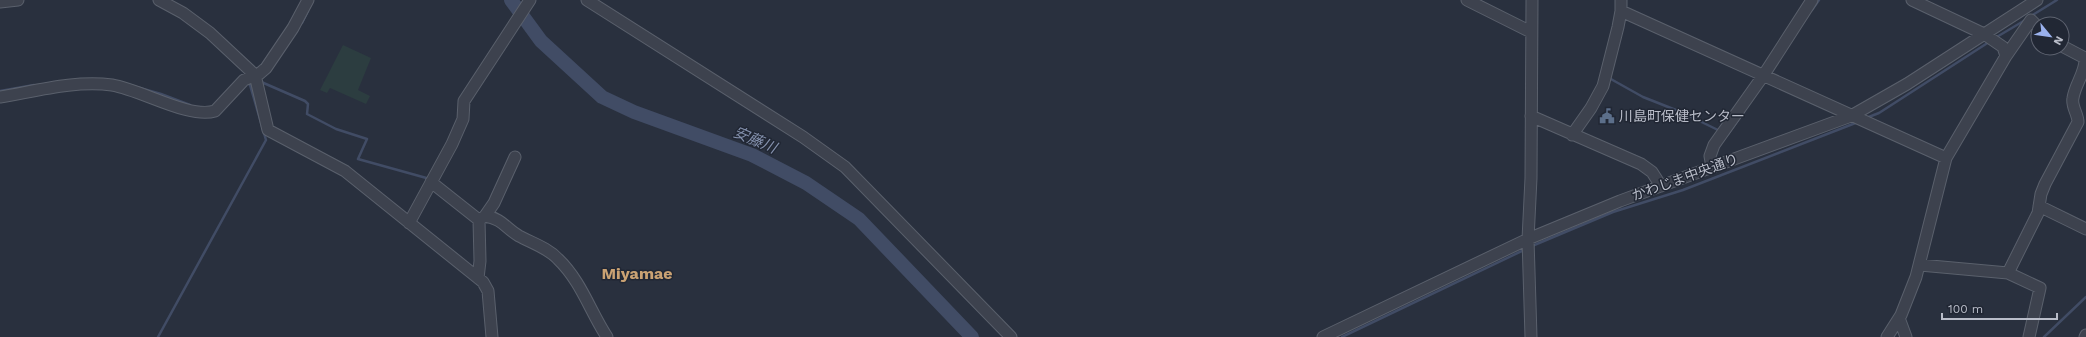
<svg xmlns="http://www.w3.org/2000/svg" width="2086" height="337" font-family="'Work Sans','Noto Sans JP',sans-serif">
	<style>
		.green { fill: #2c3d40 }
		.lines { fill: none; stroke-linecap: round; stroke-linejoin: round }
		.stream { stroke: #414c65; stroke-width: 2.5 }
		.river { stroke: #414c65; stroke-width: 14 }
		.minor-casing { stroke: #5a606c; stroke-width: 13 }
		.minor { stroke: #3d424e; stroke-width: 11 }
		.labels { text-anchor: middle; stroke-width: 3; stroke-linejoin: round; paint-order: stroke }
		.poi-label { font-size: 14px; fill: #b9bdc9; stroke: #212734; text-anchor: start }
		.street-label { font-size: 14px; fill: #b9bdc9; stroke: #212734 }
		.water-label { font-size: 15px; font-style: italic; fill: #8491ad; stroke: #212734 }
		.quarter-label { font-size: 16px; font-weight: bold; fill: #caa273; stroke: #212734 }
	</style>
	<rect width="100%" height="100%" fill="#29303e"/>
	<path class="green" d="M343,45L371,58L358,90L370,96L366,104L330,88L327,93L320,90Z"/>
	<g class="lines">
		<path class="stream" d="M1812,10L1819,0
			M2031,16L2057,0
			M302,23L308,11
			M1995,38L2027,19
			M1609,78L1643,97L1681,112L1720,131
			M259,81L305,101L308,104L307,114L336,129L367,139L358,159L430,179
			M119,82L161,94L190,105
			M244,85L255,82
			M0,91L34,85
			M1866,118L1879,113L1989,42
			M1728,134L1744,112
			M1532,246L1613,212L1683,190L1858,122
			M158,337L266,140L250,85
			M1342,337L1526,249
			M2044,337L2086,297"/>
		<path class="river" d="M511,0L541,41L602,97L634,112L752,155L806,183L859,219L972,337"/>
		<g class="minor-casing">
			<path id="minor" d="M159,0L183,13L210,33L255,75L268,130L345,171L483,282L488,291L492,337
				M587,0L803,137L845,167L1011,337
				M1467,0L1531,32
				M0,2L18,0
				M1621,11L1946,158
				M2006,56L2031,20L2038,27
				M0,97C36,91 75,80 112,85C142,90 189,119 215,111L244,80L259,74L266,68L293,28L308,0
				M1531,116L1641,164L1652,172L1661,186
				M1572,135L1591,108L1603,86L1618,27L1621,11V0
				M1712,167L1710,156L1714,145L1763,76L1812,0
				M431,182L479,220
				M2039,206L2086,229
				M485,216L494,203L515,157
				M479,220L485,216C503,219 505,228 519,236C532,243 548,248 558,259C581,281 590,311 607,337
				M409,223L452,144L463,119L464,101L530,0
				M1920,265L2008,273L2040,288L2029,337
				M2008,273L2038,213L2041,194L2045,184L2078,122C2078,114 2071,106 2073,98C2075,84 2086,72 2085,58L2062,46
				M478,278L480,261L479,220
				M1899,318L1906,337
				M1323,337L1528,239L1620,201L1851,116L1907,84L2037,0
				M1531,337L1528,239L1531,178L1532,0
				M1887,337L1901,315L1916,277L1946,158L2006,56L2003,47L1984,34L1912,0
				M2085,337L2086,335"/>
		</g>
		<use href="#minor" class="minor"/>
	</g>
	<defs>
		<g id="civic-bare" transform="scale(1.2)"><path d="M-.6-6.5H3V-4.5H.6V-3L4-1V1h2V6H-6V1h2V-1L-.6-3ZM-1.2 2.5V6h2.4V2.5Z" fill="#5c6f8a" stroke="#212734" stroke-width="2.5" paint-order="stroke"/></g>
	</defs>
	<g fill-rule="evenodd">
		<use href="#civic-bare" x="1607" y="116"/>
	</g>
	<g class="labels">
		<g class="poi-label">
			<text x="1619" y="121">川島町保健センター</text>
		</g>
		<g class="street-label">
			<text transform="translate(1685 177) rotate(-20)" y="5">かわじま中央通り</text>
		</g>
		<g class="water-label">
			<text transform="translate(755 140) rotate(23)" y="5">安藤川</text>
		</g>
		<g class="quarter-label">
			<text x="637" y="279">Miyamae</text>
		</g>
	</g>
	<g transform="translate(2050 36) rotate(119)"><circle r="19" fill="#212734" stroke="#5e6370"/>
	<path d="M0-3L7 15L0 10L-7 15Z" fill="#9ab1ed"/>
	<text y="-6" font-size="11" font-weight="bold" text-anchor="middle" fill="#b9bdc9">N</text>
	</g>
	<path d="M1942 313v6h115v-6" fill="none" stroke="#b9bdc9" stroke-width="2"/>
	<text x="1948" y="313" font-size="12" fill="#b9bdc9" stroke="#212734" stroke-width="3" paint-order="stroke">100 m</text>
</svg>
